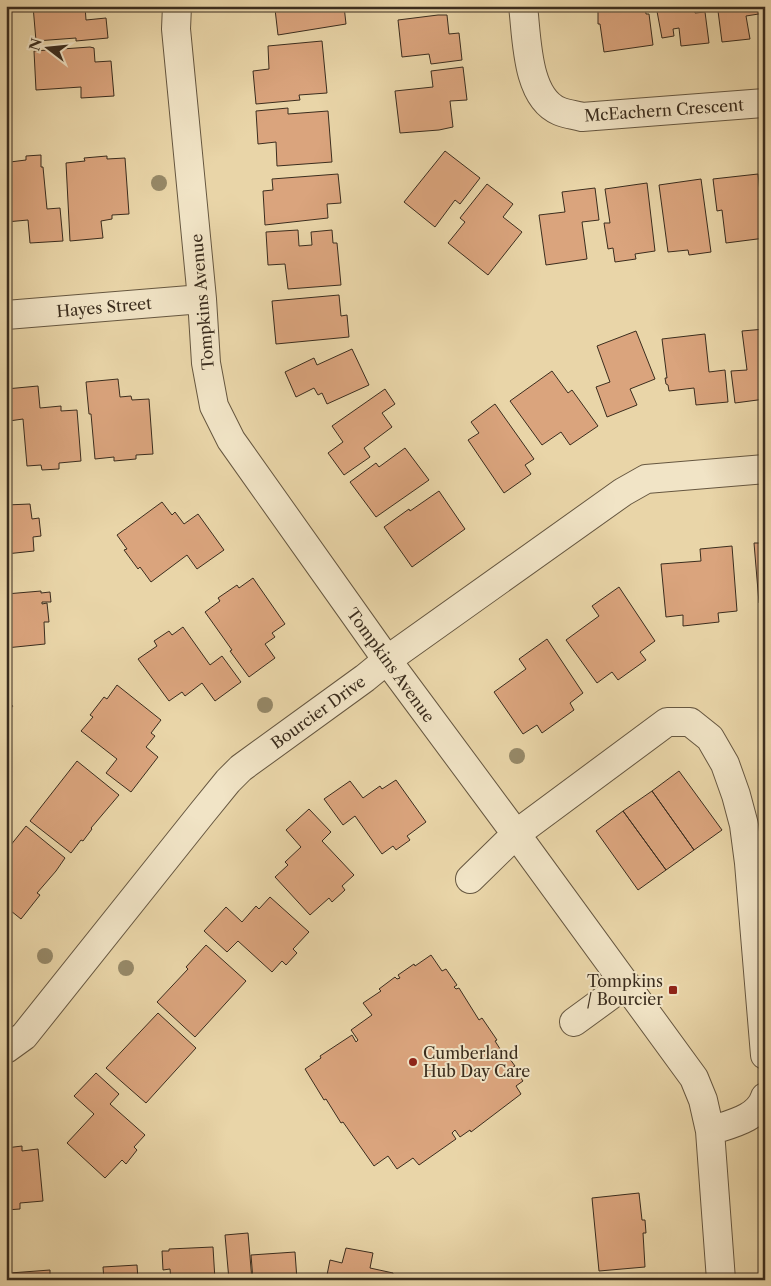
<svg xmlns="http://www.w3.org/2000/svg" width="771" height="1286" font-family="'Libre Caslon Text',serif">
	<style>
		.building { fill: #daa47d; stroke: #3b2d1e }
		.lines { fill: none; stroke-linecap: round; stroke-linejoin: round }
		.minor-casing { stroke: #665740; stroke-width: 30 }
		.minor { stroke: #f1e4c6; stroke-width: 28 }
		.tree { fill: #968968 }
		.poi-dot { fill: #8f2418; stroke: #f1e4c6; stroke-width: 2 }
		.labels { text-anchor: middle; stroke-width: 4; stroke-linejoin: round; paint-order: stroke }
		.street-label { font-size: 16px; fill: #3b2d1e; stroke: #f1e4c6 }
		.poi-label { font-size: 16px; fill: #3b2d1e; stroke: #f1e4c6; text-anchor: end }
	</style>
	<rect width="100%" height="100%" fill="#e9d5a8"/>
	<filter id="stains"><feTurbulence type="fractalNoise" baseFrequency=".004" numOctaves="4"/><feColorMatrix values="0 0 0 0 .2 0 0 0 0 .09 0 0 0 0 .02 0 0 0 .5 -.17"/></filter>
	<radialGradient id="worn" r=".72"><stop offset=".6" stop-color="#630" stop-opacity="0"/><stop offset="1" stop-color="#630" stop-opacity=".3"/></radialGradient>
	<path class="building" d="M33,6H85L86,20L106,18L108,38L76,41V38L36,41Z
		M257,6H344L346,24L278,35L275,9L258,11Z
		M598,6H645L646,14H649L653,45L604,52L600,24H598Z
		M656,6H694L695,13L705,12L709,43L681,46L679,28L673,29L674,36L662,38Z
		M726,6H765V13L746,16L750,39L722,42L718,11L727,10Z
		M438,15H447L449,34L459,33L462,60L431,64L429,54L402,57L398,20Z
		M322,41L327,93L299,95L300,100L256,104L253,71L269,69L268,46Z
		M90,47L94,48L95,62L111,61L114,96L81,98V87L36,90L34,51Z
		M463,67L467,100L450,101L453,127L439,130L400,133L395,91L433,87L431,71Z
		M288,108V114L328,111L332,162L277,166L276,142L258,144L256,111Z
		M445,151L480,178L460,204L455,200L435,227L404,202Z
		M41,155V167H43L47,209L60,208L63,241L30,243L28,220L6,222V170L10,169V162L26,160V156Z
		M107,156V159L125,158L129,214L112,215V219L101,221L103,238L70,241L66,163L85,161L84,158Z
		M338,174L341,203L327,204L328,218L265,225L263,191L273,190L272,179Z
		M758,174L765,238L726,243L722,210L717,211L713,179Z
		M701,179L711,252L689,255L688,250L668,252L659,185Z
		M647,183L655,251L635,254L636,259L615,262L613,248L608,249L604,223H610L605,189Z
		M487,184L513,204L503,217L522,232L488,275L448,243L465,222L460,218Z
		M595,188L599,220L582,222L587,259L546,265L539,215L565,212L562,192Z
		M298,230L299,246L312,245L311,232L332,230L333,243H337L341,285L288,289L285,264L268,265L266,232Z
		M339,295L341,316L347,315L349,337L276,344L272,301Z
		M765,329V399L735,403L731,371L747,370L742,331Z
		M636,331L655,379L630,389L637,405L607,417L596,387L610,382L597,346Z
		M705,334L709,372L725,370L728,402L696,405L694,388L669,391L668,385L666,384L665,378H667L662,339Z
		M352,349L369,385L327,404L322,393L318,395L314,388L296,397L285,372L314,358L317,365Z
		M552,371L568,393L572,390L598,426L570,445L561,432L542,445L510,401Z
		M118,379L120,397L131,396L132,400L149,399L153,454L136,455V459L114,461V457L95,459L91,414H89L86,382Z
		M38,386L40,408L61,406V411L77,410L81,461L59,463V469L42,470L41,465L27,466L23,419L9,421L6,389Z
		M385,389L395,404L382,413L392,427L364,448L370,457L344,475L328,453L343,442L332,426Z
		M495,404L534,459L525,465L531,474L504,493L468,440L479,433L471,422Z
		M405,448L429,480L376,517L350,482L376,463L379,467Z
		M439,491L465,529L412,567L384,527L409,509L410,511Z
		M162,502L172,515L175,512L184,524L198,514L224,550L197,569L187,555L151,582L140,567L138,569L124,550L127,549L117,535Z
		M30,504L32,519L39,518L41,536L33,537L34,551L6,554V505Z
		M754,543H765V602L759,603Z
		M732,546L737,611L718,613L719,622L683,626V615L666,617L661,564L701,561L700,549Z
		M253,578L285,624L272,633L275,637L265,644L275,658L249,677L230,651L232,650L205,612L220,601L218,598L237,585L239,588Z
		M619,587L655,641L640,652L646,660L618,680L612,672L597,683L566,640L599,616L592,606Z
		M41,591V593L50,592L51,602H42V604L47,603L49,622H44L45,644L6,648V594Z
		M183,627L210,665L222,656L241,682L215,701L202,683L185,696L182,692L169,701L138,659L157,646L154,641L169,631L172,635Z
		M547,639L583,693L570,703L574,710L542,733L537,725L523,734L494,692L526,669L519,659Z
		M117,685L161,720L151,733L155,736L146,747L158,757L131,792L106,773L117,759L81,731L93,717L90,715L104,697L107,699Z
		M6,700L13,706L6,714Z
		M77,761L119,795L91,828L92,829L83,841L81,840L71,853L30,821Z
		M679,771L722,830L694,850L652,791Z
		M396,780L426,822L407,836L410,840L396,850L393,846L382,854L355,816L343,825L324,799L350,781L363,798L380,786L382,789Z
		M652,791L694,850L666,870L623,811Z
		M309,809L331,832L322,841L354,875L342,886L345,890L332,902L329,898L310,915L275,877L288,865L285,862L301,847L286,830Z
		M623,811L666,870L638,890L596,831Z
		M26,826L65,858L56,871L37,893L40,895L21,919L6,907V851Z
		M270,897L309,932L293,949L297,953L286,965L282,961L272,972L238,941L227,952L204,931L226,907L242,922L256,906L259,909Z
		M206,945L246,981L195,1037L157,1002L188,969L186,967Z
		M431,955L442,971L446,969L457,985L454,987L456,989L459,988L479,1020L482,1018L497,1040L495,1041L502,1052L504,1051L515,1066L513,1067L523,1081L516,1086L521,1094L471,1132L470,1130L460,1137L455,1130L452,1133L456,1139L419,1165L413,1158L397,1169L388,1156L374,1166L343,1122L341,1123L326,1099L324,1100L305,1069L321,1058L320,1056L352,1035L356,1042L358,1040L351,1030L372,1015L363,1003L381,991L379,989L395,977L397,979L400,978L398,975L414,964L415,966Z
		M158,1013L196,1048L146,1103L106,1068Z
		M96,1073L119,1094L110,1104L145,1135L134,1147L137,1150L126,1164L122,1160L105,1178L67,1143L94,1114L74,1096Z
		M22,1146V1151L38,1149L43,1201L20,1203V1209L6,1210V1148Z
		M639,1193L642,1220H645L646,1233H643L645,1267L599,1271L592,1198Z
		M248,1233L252,1280H229L225,1235Z
		M213,1247L215,1280H171L170,1269L163,1270L162,1251H169V1249Z
		M346,1248L373,1253L370,1268L393,1273V1275L396,1276V1280H326L330,1260L342,1263Z
		M295,1252L297,1280H253L251,1255Z
		M137,1265L138,1280H104L103,1267Z
		M50,1270V1280H10V1273Z
		M647,1276V1280H602V1279Z"/>
	<g class="lines">
		<g class="minor-casing">
			<path id="minor" d="M177,6L176,29L202,299L206,363L214,406L231,440L387,660L516,834L694,1078L703,1100L710,1131L721,1280
				M523,6C527,37 526,97 559,111C566,114 575,115 582,117L765,103
				M6,315L202,299
				M470,879L516,834L667,722H690L710,738L725,764L736,795L744,825L749,863L765,1055
				M574,1022L626,984
				M6,1049L24,1036L202,813L228,781L241,768L365,678L387,660L623,492L646,479L765,469
				M710,1131C730,1124 758,1119 765,1097"/>
		</g>
		<use href="#minor" class="minor"/>
	</g>
	<g class="tree">
		<circle cx="159" cy="183" r="8"/>
		<circle cx="265" cy="705" r="8"/>
		<circle cx="517" cy="756" r="8"/>
		<circle cx="45" cy="956" r="8"/>
		<circle cx="126" cy="968" r="8"/>
	</g>
	<g class="poi-dot">
		<rect x="668" y="985" width="10" height="10" rx="2.5"/>
		<circle cx="413" cy="1062" r="5"/>
	</g>
	<g class="labels">
		<g class="street-label">
			<text transform="translate(664 110) rotate(-4)" y="6">McEachern Crescent</text>
			<text transform="translate(202 302) rotate(-95)" y="6">Tompkins Avenue</text>
			<text transform="translate(104 307) rotate(-5)" y="6">Hayes Street</text>
			<text transform="translate(391 665) rotate(54)" y="6">Tompkins Avenue</text>
			<text transform="translate(318 712) rotate(-36)" y="6">Bourcier Drive</text>
		</g>
		<g class="poi-label">
			<text x="663" y="987">Tompkins<tspan x="663" dy="18">/ Bourcier</tspan></text>
			<text x="423" y="1059" text-anchor="start">Cumberland<tspan x="423" dy="18">Hub Day Care</tspan></text>
		</g>
	</g>
	<rect width="771" height="1286" fill="none" stroke="#e9d5a8" stroke-width="25"/>
	<rect x="8" y="8" width="756" height="1271" fill="none" stroke="#3b2d1e" stroke-width="2.5"/>
	<rect x="12" y="12" width="746" height="1261" fill="none" stroke="#3b2d1e"/>
	<g transform="translate(48 48) rotate(286)" stroke="#f1e4c6" stroke-width="4" paint-order="stroke">
	<path d="M0-4L9 19L0 12L-9 19Z" fill="#3b2d1e"/>
	<text y="-8" font-size="14" font-weight="bold" text-anchor="middle" fill="#3b2d1e">N</text>
	</g>
	<rect width="100%" height="100%" filter="url(#stains)"/>
	<rect width="100%" height="100%" fill="url(#worn)"/>
</svg>
